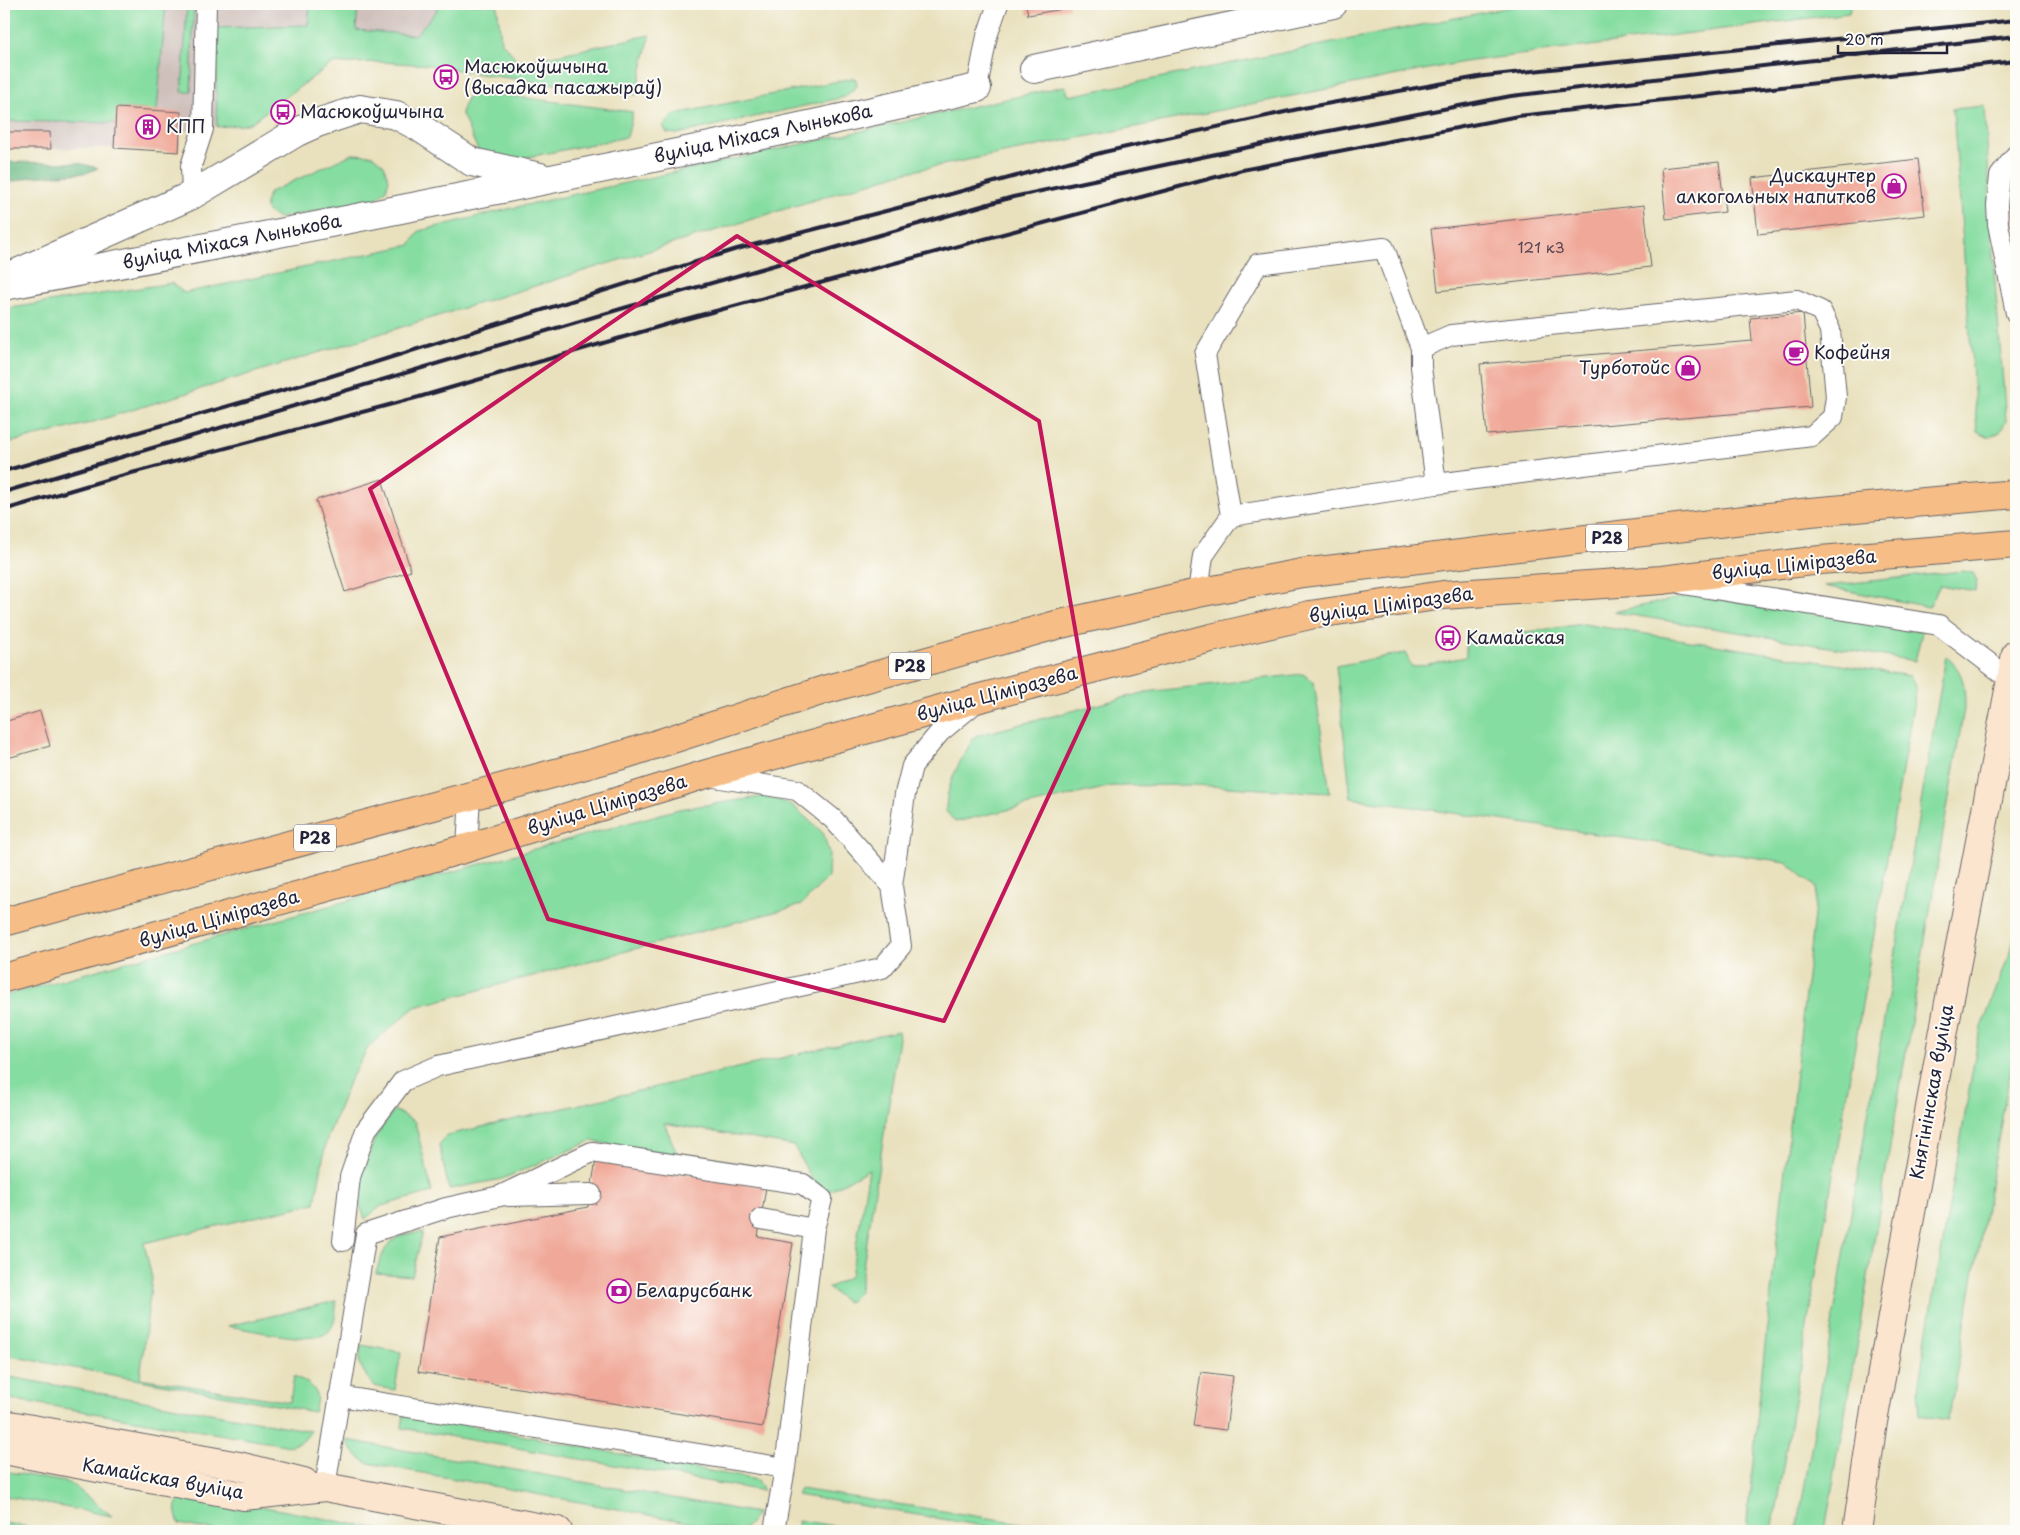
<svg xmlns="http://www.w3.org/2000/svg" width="2020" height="1535" font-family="'Playpen Sans',sans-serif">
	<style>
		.industrial { fill: #cfc0bb }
		.green { fill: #86dda1; stroke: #54806e }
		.forest { fill: #6cbc87; stroke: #476f61 }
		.building { fill: #f0a898 }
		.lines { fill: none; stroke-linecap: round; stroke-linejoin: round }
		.lane-casing { stroke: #686569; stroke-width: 22 }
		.street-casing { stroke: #686569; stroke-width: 30 }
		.secondary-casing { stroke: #686569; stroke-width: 30 }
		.primary-casing { stroke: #686569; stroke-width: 30 }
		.lane { stroke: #fff; stroke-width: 20 }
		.street { stroke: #fff; stroke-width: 28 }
		.secondary { stroke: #fbe5cf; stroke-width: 28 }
		.primary { stroke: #f6be86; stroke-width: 28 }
		.rail { stroke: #22223b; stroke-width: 4 }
		.marked { fill: none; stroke: #c2185b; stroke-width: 4; stroke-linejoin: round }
		.labels { text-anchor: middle; stroke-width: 4; stroke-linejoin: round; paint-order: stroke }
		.number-label { font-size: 15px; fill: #564452 }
		.shield { fill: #fdfcf7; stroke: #646373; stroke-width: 1 }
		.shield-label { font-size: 16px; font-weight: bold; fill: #22223b }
		.poi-label { font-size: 18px; fill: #22223b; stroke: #fdfcf7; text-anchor: start }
		.street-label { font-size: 18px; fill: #22223b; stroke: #fdfcf7 }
	</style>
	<rect width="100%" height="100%" fill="#fdfcf7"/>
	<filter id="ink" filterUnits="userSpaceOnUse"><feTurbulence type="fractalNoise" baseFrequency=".02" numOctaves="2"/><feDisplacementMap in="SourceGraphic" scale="10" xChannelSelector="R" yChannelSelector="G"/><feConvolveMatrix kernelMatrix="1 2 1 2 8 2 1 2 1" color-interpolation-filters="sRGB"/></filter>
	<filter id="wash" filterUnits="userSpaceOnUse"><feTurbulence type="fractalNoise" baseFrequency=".0096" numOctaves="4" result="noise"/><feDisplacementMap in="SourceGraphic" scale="20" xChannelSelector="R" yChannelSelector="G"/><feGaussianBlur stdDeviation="1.12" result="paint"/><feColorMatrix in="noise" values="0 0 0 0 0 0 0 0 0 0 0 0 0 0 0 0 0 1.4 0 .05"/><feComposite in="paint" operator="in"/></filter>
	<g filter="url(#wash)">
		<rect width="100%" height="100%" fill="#e9e1be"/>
		<path class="industrial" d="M4,4H497L501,41L257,44L217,126L180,132L179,152L114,148L4,149Z"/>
		<path class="green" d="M4,4H166L157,111L117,108L116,123L4,121Z
			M187,4H194L191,92H182Z
			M310,4L358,6L356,30L415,35L436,12L437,4H497L501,41L520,63L650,35L636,95L487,75L430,65L380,62L352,63L331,64L249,124L217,127L215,28L308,25Z
			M1525,4H1851L1849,13L1464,62L902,173L90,423L4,444V309L172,283L184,293L410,245L419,231L508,209L1065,86L1069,96Z
			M853,78L856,79L857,86L845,97L677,134L667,133L663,126L675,114Z
			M481,92L633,112L627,137L509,161L481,157L461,112L467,98Z
			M1985,106L1993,257L2006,421L2000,432L1990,437L1977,431L1953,109Z
			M352,154L372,155L384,165L389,179L386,190L376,199L279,218C263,212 263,205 270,192Z
			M1963,571L1973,573L1977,581L1975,591L1940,585L1929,607L1824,586Z
			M1698,594L1922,632L1915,661L1613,612Z
			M1583,624L1910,676L1916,689L1772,1531H1746L1762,1372L1817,888L1786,862L1351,798L1336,666L1405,653L1412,667L1466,657V641Z
			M1946,656C1963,672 1964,680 1965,703L1825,1531H1797Z
			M1303,674L1314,682L1330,793L1193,785L1113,786L955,822L946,811C946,783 961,759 975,736L1146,692Z
			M767,796L792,805L823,833L829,853L828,877L801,905L415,1007L369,1046L349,1082L326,1142L315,1203L144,1243L152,1278L140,1378L290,1402L294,1376C313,1385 321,1390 314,1412L4,1355V996L679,809Z
			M2016,926V1039L1948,1421L1920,1416L1918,1388L1978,1038L2012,947Z
			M898,1031L899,1039L859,1292L848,1303L828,1288L851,1276L869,1169L830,1191L819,1189L811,1178L794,1146L664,1123L679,1158L591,1141L502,1179L449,1189L439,1145L447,1135Z
			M394,1110L415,1122L432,1192L381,1206L365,1219L355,1192L375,1138Z
			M423,1232L412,1276L376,1273C385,1243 392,1234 423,1232Z
			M336,1301C336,1313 336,1329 323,1335C306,1343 248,1329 228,1326Z
			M361,1345L401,1352L395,1390L374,1386L367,1377L359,1363Z
			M4,1376L311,1431L303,1441L290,1446L4,1398Z
			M404,1413L757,1480L763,1491L402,1428Z
			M347,1440L757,1513C751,1521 747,1531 736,1531L368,1463C357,1457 351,1451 347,1440Z
			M4,1471L70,1483L112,1516L4,1496Z
			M800,1489L1073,1531H1014L797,1495Z
			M188,1492L389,1531H217L179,1524C173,1506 174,1504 188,1492Z
			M798,1520L864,1531H799Z
			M4,1523L54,1531H4Z"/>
		<path class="forest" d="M4,162L78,163L98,168L86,173L30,177L4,184Z"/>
		<g id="blocks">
			<path class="building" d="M1026,4H1069V8L1028,15Z
				M116,108L181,112L179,152L114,148Z
				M4,132H50L51,149H4Z
				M1918,159L1925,215L1758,234L1752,178Z
				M1719,162L1725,212L1666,219L1661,168Z
				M1644,205L1651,267L1438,291L1431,229Z
				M2007,206L2016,207V226L2005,225Z
				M1803,313L1811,407L1487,435L1480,364L1752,341L1750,318Z
				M382,479L411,571L345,592L316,500Z
				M40,711L50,746L4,759V722Z
				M596,1160L766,1187L758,1237L793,1243L763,1427L418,1372L440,1237L588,1207Z
				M1201,1372L1233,1376L1226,1430L1193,1426Z"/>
		</g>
	</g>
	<g filter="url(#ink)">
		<use href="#blocks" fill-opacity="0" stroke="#686569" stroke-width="1"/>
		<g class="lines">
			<g class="lane-casing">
				<path id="lane" d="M977,88L987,36L998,4
					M2016,155L2000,176L1997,205L1998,224L2016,313
					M192,195L191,166L203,129L206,4
					M1231,516L1205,354L1258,264L1384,248L1421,348
					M1683,584L1939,625L2010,679
					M1198,593L1203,556L1231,516L1436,484L1812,436L1833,417L1836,397L1830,330L1821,311L1797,300L1451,335L1421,348V367L1436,484
					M708,776L797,790L833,819L892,886
					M467,848L470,796
					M508,1196L591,1194
					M761,1219L814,1229
					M343,1241L350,1177L366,1130L403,1081L438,1066L882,968L901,946L892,886L905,794L912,766L940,732L975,703
					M339,1396L785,1468
					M325,1487L366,1234L446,1208L500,1196L592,1152L803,1184L822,1199L814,1229L785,1468L774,1531"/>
			</g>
			<g class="street-casing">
				<path id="street" d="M1034,69L1333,4
					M17,273L192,195L297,132L317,123L360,109L396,115L419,127L472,162L540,177
					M4,286C329,224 654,161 977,88"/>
			</g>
			<g class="secondary-casing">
				<path id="secondary" d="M4,1424L239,1466L304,1482
					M4,1450L244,1496L325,1487L558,1531
					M1857,1531L1873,1422L1948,1008L2016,654"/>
			</g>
			<g class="primary-casing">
				<path id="primary" d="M4,922L626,754L824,690L1056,625L1198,593L1302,573L1810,512L2016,494
					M4,978L467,848L703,775L980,698L1211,638L1310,615L1443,595L1662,580L1820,560L2016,544"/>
			</g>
			<use href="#lane" class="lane"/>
			<use href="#street" class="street"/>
			<use href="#secondary" class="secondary"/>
			<use href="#primary" class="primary"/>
			<path class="rail" d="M4,471L325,378L737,249L929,200L1104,152L1303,108L1484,76L2016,20
				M4,492L624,308L1013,197L1287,139L1511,96L2016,36
				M4,510L109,479L419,397L682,320L1242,170L1518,116L2016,61"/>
		</g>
	</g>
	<path class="marked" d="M737,236L1039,421L1089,709L944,1021L548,919L370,489Z"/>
	<defs>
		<g id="bus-ring" transform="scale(1.25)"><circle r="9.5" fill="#fdfcf7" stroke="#b5179e" stroke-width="1.5"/><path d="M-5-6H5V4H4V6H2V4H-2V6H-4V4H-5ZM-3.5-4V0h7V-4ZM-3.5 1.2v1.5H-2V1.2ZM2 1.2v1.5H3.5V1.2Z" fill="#b5179e"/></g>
		<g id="building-ring" transform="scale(1.25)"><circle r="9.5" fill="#fdfcf7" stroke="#b5179e" stroke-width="1.5"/><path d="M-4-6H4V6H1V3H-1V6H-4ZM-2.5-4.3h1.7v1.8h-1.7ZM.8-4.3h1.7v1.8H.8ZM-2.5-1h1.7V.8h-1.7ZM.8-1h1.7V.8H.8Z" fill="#b5179e"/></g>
		<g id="shop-ring" transform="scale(1.25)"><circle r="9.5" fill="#fdfcf7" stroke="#b5179e" stroke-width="1.5"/><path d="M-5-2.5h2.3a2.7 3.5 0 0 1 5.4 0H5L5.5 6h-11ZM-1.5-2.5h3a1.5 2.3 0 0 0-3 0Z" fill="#b5179e"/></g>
		<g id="cafe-ring" transform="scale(1.25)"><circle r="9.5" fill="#fdfcf7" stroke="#b5179e" stroke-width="1.5"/><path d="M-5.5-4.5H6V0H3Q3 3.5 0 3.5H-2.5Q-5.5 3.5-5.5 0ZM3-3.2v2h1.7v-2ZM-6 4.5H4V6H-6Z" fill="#b5179e"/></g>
		<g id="bank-ring" transform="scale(1.25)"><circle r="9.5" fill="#fdfcf7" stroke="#b5179e" stroke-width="1.5"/><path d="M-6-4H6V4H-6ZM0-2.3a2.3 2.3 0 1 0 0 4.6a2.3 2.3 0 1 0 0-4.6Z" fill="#b5179e"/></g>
	</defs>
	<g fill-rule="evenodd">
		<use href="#bus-ring" x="446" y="77"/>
		<use href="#bus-ring" x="283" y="112"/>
		<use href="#building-ring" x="148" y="127"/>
		<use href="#shop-ring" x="1894" y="186"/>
		<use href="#cafe-ring" x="1796" y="353"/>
		<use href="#shop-ring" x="1688" y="368"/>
		<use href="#bus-ring" x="1448" y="638"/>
		<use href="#bank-ring" x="619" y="1291"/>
	</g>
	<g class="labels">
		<g class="number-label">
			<text x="1541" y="253">121 к3</text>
		</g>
		<g class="shield">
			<rect x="1586" y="524.5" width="42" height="27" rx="4"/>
			<rect x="889" y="652.5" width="42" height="27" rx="4"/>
			<rect x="294" y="824.5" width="42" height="27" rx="4"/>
		</g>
		<g class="shield-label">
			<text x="1607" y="544">Р28</text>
			<text x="910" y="672">Р28</text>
			<text x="315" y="844">Р28</text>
		</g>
		<g class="poi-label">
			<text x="464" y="73">Масюкоўшчына<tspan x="464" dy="21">(высадка пасажыраў)</tspan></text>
			<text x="300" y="118">Масюкоўшчына</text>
			<text x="166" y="133">КПП</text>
			<text x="1876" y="182" text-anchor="end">Дискаунтер<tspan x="1876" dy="21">алкогольных напитков</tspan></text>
			<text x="1814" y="359">Кофейня</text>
			<text x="1670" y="374" text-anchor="end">Турботойс</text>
			<text x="1466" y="644">Камайская</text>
			<text x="636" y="1297">Беларусбанк</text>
		</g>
		<g class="street-label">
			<text transform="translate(763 134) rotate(-12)" y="6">вуліца Міхася Лынькова</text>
			<text transform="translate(232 242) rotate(-11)" y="6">вуліца Міхася Лынькова</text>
			<text transform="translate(1794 565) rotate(-6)" y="6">вуліца Ціміразева</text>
			<text transform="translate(1391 605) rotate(-8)" y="6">вуліца Ціміразева</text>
			<text transform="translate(997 694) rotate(-15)" y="6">вуліца Ціміразева</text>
			<text transform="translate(607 805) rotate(-17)" y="6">вуліца Ціміразева</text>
			<text transform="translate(219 919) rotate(-16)" y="6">вуліца Ціміразева</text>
			<text transform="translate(1932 1092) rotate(-80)" y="6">Княгінінская вуліца</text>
			<text transform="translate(163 1479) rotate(10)" y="6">Камайская вуліца</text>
		</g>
	</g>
	<rect width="2020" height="1535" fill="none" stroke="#fdfcf7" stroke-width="20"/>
	<path d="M1838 45v8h109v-8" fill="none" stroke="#22223b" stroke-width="2.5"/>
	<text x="1845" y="45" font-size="15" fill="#22223b" stroke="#fdfcf7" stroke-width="4" paint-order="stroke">20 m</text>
</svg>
